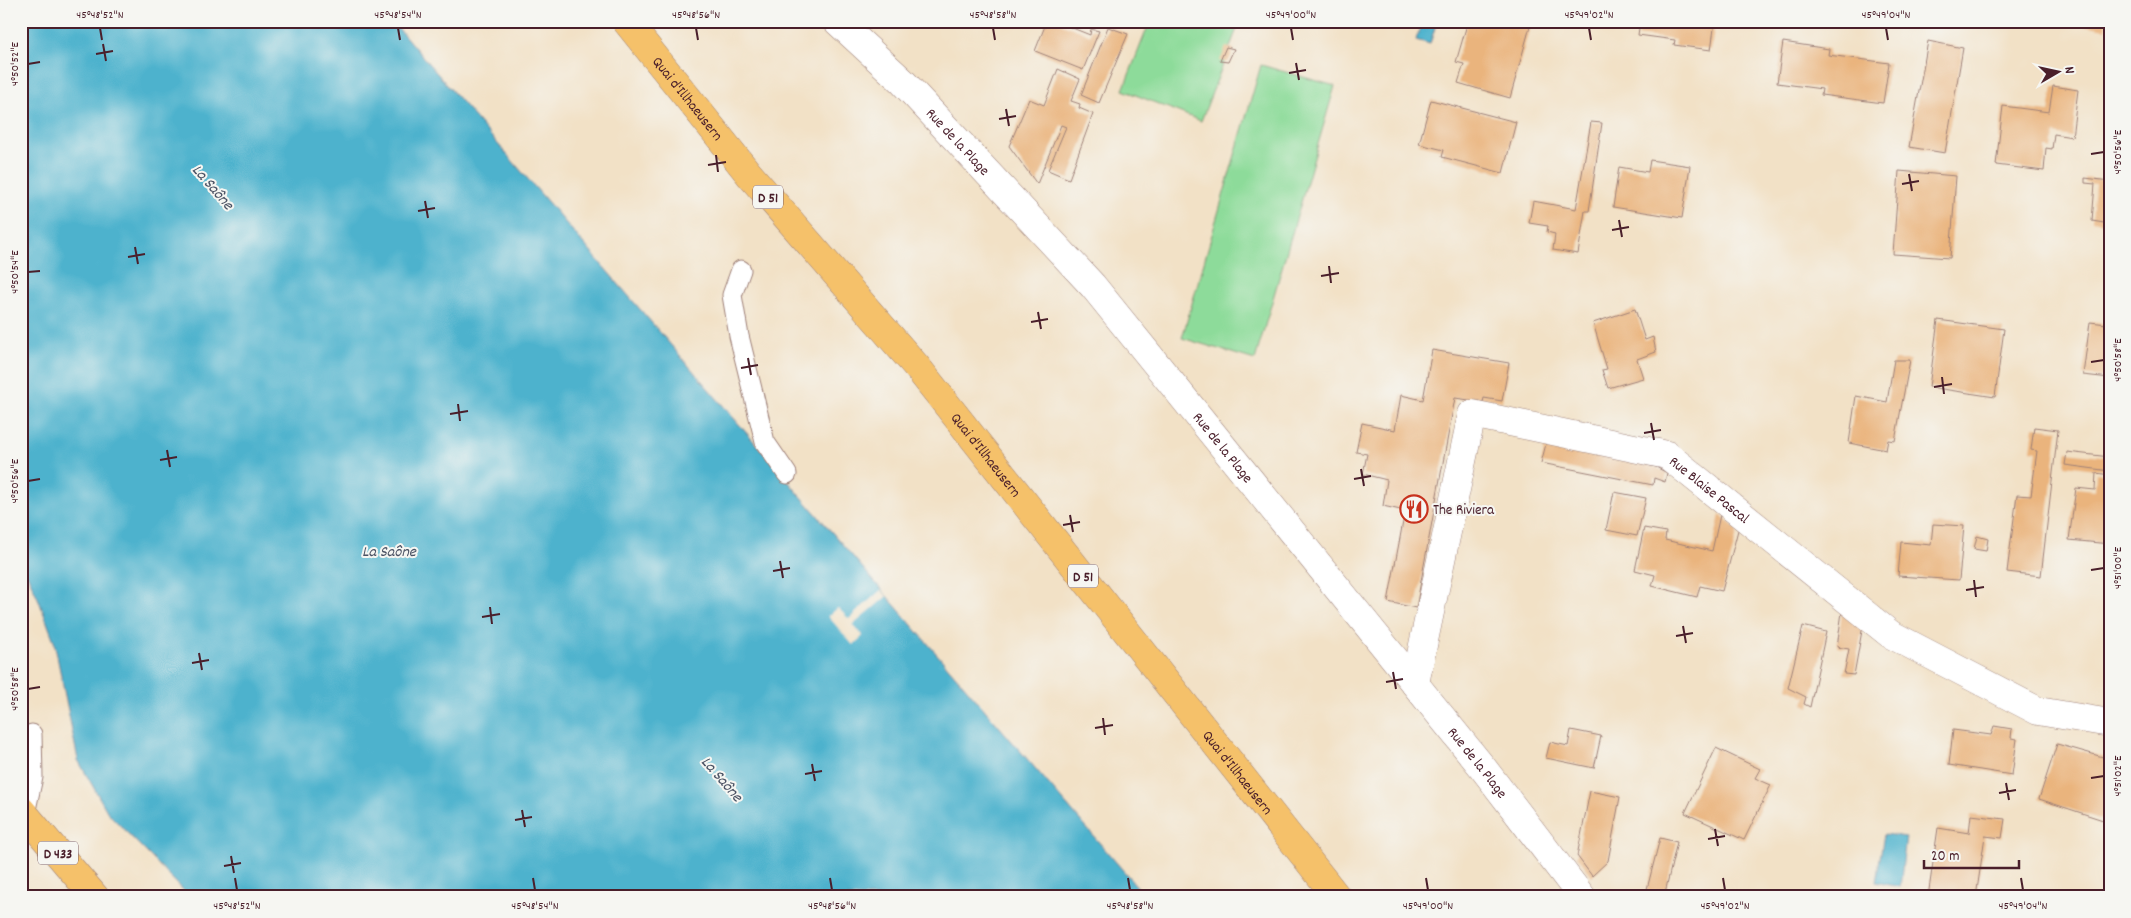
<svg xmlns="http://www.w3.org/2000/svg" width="2131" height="918" font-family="Dekko,sans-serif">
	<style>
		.green { fill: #8ddb9a; stroke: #6c7d62 }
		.water { fill: #4eb2cd; stroke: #4c687c }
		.pier { fill: #f2e1c6 }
		.building { fill: #eab47d }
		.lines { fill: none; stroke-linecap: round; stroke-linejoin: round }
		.lane-casing { stroke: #9e8078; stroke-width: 21 }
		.street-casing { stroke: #9e8078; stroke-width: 29 }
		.primary-casing { stroke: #9e8078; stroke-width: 29 }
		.lane { stroke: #fff; stroke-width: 19 }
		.street { stroke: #fff; stroke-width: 28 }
		.primary { stroke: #f5c16b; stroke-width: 28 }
		.ticks { fill: none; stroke: #4a1f2b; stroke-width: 2 }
		.labels { text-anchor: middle; stroke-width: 4; stroke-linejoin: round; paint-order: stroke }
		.shield { fill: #f6f6f2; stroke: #7e6067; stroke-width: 1 }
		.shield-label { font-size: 14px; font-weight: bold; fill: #4a1f2b }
		.street-label { font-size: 15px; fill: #4a1f2b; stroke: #f6f6f2 }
		.poi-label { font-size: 15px; fill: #4a1f2b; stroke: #f6f6f2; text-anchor: start }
		.water-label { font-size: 16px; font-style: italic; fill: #4b5264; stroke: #f6f6f2 }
		.neatline { fill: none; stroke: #4a1f2b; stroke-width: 2 }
		.ticks-label { font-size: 12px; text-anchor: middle; fill: #4a1f2b }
	</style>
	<rect width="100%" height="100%" fill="#f6f6f2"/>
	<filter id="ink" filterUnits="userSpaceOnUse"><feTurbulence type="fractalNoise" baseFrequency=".02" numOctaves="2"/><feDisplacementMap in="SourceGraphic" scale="10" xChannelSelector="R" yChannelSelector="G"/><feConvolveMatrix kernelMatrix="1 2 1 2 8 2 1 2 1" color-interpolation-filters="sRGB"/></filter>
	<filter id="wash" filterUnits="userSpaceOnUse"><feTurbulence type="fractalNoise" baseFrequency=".0096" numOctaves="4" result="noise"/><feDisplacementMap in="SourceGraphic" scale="20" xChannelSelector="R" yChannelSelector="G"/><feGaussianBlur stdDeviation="1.12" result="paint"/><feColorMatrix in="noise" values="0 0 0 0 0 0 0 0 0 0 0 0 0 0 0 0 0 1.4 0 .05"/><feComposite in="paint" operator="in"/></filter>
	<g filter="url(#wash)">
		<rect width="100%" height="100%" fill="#f2e1c6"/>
		<path class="green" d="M1150,21H1240L1201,121L1123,90Z
			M1261,65L1335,86L1255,360L1182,338Z"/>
		<path class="water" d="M21,21H392L1146,897H190L108,813L78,760L54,641L38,598L27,574L21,567Z
			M1422,21H1437L1430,44L1416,40Z
			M1884,834L1906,837L1900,887L1876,882Z"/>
		<path class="pier" d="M881,590L887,596L853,625L863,636L853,645L828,616L838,608L849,619Z"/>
		<g id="blocks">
			<path class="building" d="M1047,21H1055L1090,35L1091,29L1099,31L1083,70L1035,51Z
				M1468,21L1531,23L1510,98L1458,83L1464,64L1456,62Z
				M1640,21H1715L1711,50L1674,45L1675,40L1638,35Z
				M2060,21H2107L2106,29Z
				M1108,27L1128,34L1099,103L1081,95Z
				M1928,41L1963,48L1945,153L1909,147Z
				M1783,42L1829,49L1828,55L1889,63L1883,103L1821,95L1822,89L1777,83Z
				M1226,47L1234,49L1228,62L1220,61Z
				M1058,69L1080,79L1071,101L1080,104L1079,108L1093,114L1069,179L1048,170L1066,127L1061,125L1037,184L1009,146L1029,99L1044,105Z
				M2053,86L2078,90L2072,137L2054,134L2052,149L2046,148L2044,171L1996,165L2003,106L2049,112Z
				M1431,100L1516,122L1503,173L1442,157L1444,150L1419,144Z
				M1591,122L1602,123L1589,211H1585L1578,254L1553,250L1555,234L1547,232L1548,226L1529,223L1533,201L1576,209Z
				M1650,160L1690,166L1682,218L1613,207L1619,167L1648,172Z
				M1899,171L1956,176L1950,258L1893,254Z
				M2085,178L2110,181V224L2092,221L2095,184L2085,183Z
				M1635,309L1645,340L1653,337L1656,352L1637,359L1643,378L1608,388L1602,370L1607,369L1593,323Z
				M2109,316L2110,378L2083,375L2090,322L2107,324Z
				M1938,320L2004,329L1995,397L1929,387Z
				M1432,350L1509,363L1502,401L1484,398L1483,402L1455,398L1416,608L1388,602L1405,511L1383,506L1387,480L1363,474L1367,454L1356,452L1362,423L1395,430L1401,395L1423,400Z
				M1894,360H1910L1895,441L1888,440L1886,450L1849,443L1856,396L1887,402Z
				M2034,427L2058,430L2041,576L2007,572L2017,495L2031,496L2037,451L2031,450Z
				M1547,440L1656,467L1667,473L1665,482L1654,478L1653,485L1541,463Z
				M2067,452L2110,457V471L2065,465Z
				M2096,473L2110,475V544L2069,540L2076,488L2095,490Z
				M1614,492L1646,498L1637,536L1606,530Z
				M1720,515L1738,530L1722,591L1700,586L1697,597L1652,586L1655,575L1635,570L1644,528L1666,532L1665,540L1712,551Z
				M1933,524L1964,526L1959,580L1898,576L1901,542L1931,545Z
				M1977,536L1988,539L1986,551L1974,549Z
				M1842,612L1863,625L1854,675L1844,674L1849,649L1837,647Z
				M1803,626L1826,632L1810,707L1804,704L1806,697L1788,688Z
				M1994,726L2012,729L2011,738L2017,739L2012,775L1949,765L1953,730L1991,735Z
				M1571,730L1601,736L1594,768L1546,758L1550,742L1568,746Z
				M2057,744L2110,759L2109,822L2039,799Z
				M1716,748L1760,769L1755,778L1771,785L1744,840L1685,813Z
				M1590,791L1620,797L1608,861L1592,876L1577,856Z
				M1971,815L2005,819L2002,838L1985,836L1976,897H1928L1938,828L1969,833Z
				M1660,838L1677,842L1664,897H1645Z"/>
		</g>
	</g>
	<g filter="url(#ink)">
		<use href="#blocks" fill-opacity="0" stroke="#9e8078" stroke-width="1"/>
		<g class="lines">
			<g class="lane-casing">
				<path id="lane" d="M741,270L732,295L739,336L765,442L787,474
					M25,814L33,777L32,734"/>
			</g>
			<g class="street-casing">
				<g id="street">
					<path id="s1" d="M837,21L902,81L1093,286L1483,768L1582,897"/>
					<path id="s2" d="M1415,683L1472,414L1667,455L1890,634L2038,711L2110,723"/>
				</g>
			</g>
			<g class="primary-casing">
				<g id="primary">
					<path id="s3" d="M626,21L749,174L917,367L1337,897"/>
					<path d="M21,810L95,897"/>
				</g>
			</g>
			<use href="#lane" class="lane"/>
			<use href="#street" class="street"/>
			<use href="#primary" class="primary"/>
		</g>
	</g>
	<path class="ticks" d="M100,28L102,40M398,28L400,40M696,28L698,40M993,28L995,40M1291,28L1293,40M1589,28L1591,40M1886,28L1888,40M103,44L106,61M96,54L113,51M1296,63L1299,80M28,64L40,62M1289,73L1306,70M1006,109L1009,126M999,119L1016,116M2091,154L2104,152M716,155L718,172M708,165L726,162M1909,174L1912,191M1902,184L1919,181M425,201L428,218M418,211L435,208M1619,220L1622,237M1612,230L1629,227M135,247L138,264M128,257L145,254M1329,266L1331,283M28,272L40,271M1321,276L1339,273M1038,312L1041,329M1031,322L1048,319M748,358L751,375M2091,362L2104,360M741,368L758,365M1942,377L1944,394M1934,387L1952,384M458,404L460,421M450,414L468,411M1651,423L1654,440M1644,433L1661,430M167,450L170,467M160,460L177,457M1361,469L1364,486M1354,479L1371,476M28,481L40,479M1070,515L1073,532M1063,525L1080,522M780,561L783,578M2091,570L2104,568M773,571L790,568M1974,580L1976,597M1966,590L1984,587M490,607L492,624M482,617L500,614M1683,626L1686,643M1676,636L1693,633M199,653L202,670M192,663L209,660M1393,672L1396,689M1386,682L1403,679M28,689L40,687M1103,718L1105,735M1095,728L1113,725M812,764L815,781M805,774L822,771M2091,778L2104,776M2006,783L2009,800M1999,793L2016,790M522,810L525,827M515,820L532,817M1715,829L1718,846M1708,839L1725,836M231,856L234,873M224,866L241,863M235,878L237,890M533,878L535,890M830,878L832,890M1128,878L1130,890M1426,878L1428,890M1723,878L1725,890M2021,878L2023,890"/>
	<defs>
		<g id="restaurant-ring" transform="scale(1.4375)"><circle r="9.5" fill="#f6f6f2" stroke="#c8321e" stroke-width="1.5"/><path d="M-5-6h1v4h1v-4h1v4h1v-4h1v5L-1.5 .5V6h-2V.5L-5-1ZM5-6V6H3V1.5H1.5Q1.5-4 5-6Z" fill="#c8321e"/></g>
	</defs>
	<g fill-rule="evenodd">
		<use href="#restaurant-ring" x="1414" y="509"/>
	</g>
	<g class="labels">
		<g class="shield">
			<rect x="753" y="185.5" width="30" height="23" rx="4"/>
			<rect x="1068" y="564.5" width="30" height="23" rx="4"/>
			<rect x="38" y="841.5" width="40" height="23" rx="4"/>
		</g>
		<g class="shield-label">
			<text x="768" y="202">D 51</text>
			<text x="1083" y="581">D 51</text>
			<text x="58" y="858">D 433</text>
		</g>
		<g class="street-label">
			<text dy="5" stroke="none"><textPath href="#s3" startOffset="99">Quai d'Illhaeusern</textPath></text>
			<text dy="5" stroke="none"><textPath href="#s1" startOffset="171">Rue de la Plage</textPath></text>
			<text dy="5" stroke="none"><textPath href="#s1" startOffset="576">Rue de la Plage</textPath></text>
			<text dy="5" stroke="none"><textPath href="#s3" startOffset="564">Quai d'Illhaeusern</textPath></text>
			<text dy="5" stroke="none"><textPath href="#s2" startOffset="529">Rue Blaise Pascal</textPath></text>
			<text dy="5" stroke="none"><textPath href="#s1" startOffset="981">Rue de la Plage</textPath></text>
			<text dy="5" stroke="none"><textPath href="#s3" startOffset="969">Quai d'Illhaeusern</textPath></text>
		</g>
		<g class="poi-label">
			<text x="1433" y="514">The Riviera</text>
		</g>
		<g class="water-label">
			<text transform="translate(214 186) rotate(49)" y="6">La Saône</text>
			<text x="389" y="556">La Saône</text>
			<text transform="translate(723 778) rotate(49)" y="6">La Saône</text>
		</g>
	</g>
	<rect width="2131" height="918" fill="none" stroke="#f6f6f2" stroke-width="55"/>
	<g transform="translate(2058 72) rotate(81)" stroke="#f6f6f2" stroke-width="4" paint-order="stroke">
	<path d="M0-4L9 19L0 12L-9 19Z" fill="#4a1f2b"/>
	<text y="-8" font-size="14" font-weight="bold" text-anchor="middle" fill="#4a1f2b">N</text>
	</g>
	<path d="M1924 860v8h95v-8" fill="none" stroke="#4a1f2b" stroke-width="2.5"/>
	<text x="1931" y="860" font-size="15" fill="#4a1f2b" stroke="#f6f6f2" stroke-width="4" paint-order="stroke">20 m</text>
	<rect x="28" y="28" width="2076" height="862" class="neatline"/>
	<g class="ticks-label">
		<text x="100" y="18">45°48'52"N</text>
		<text x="398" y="18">45°48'54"N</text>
		<text x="696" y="18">45°48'56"N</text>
		<text x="993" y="18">45°48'58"N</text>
		<text x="1291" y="18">45°49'00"N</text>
		<text x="1589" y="18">45°49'02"N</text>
		<text x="1886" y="18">45°49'04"N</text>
		<text transform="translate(14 64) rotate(-90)" y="4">4°50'52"E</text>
		<text transform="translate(2117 152) rotate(-90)" y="4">4°50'56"E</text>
		<text transform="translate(14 272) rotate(-90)" y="4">4°50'54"E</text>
		<text transform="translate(2117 360) rotate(-90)" y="4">4°50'58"E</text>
		<text transform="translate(14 481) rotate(-90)" y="4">4°50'56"E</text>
		<text transform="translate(2117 568) rotate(-90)" y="4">4°51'00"E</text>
		<text transform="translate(14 689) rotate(-90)" y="4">4°50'58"E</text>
		<text transform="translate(2117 776) rotate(-90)" y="4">4°51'02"E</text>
		<text x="237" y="909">45°48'52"N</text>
		<text x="535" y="909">45°48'54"N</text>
		<text x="832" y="909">45°48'56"N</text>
		<text x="1130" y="909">45°48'58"N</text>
		<text x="1428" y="909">45°49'00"N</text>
		<text x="1725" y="909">45°49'02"N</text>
		<text x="2023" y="909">45°49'04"N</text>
	</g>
</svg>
